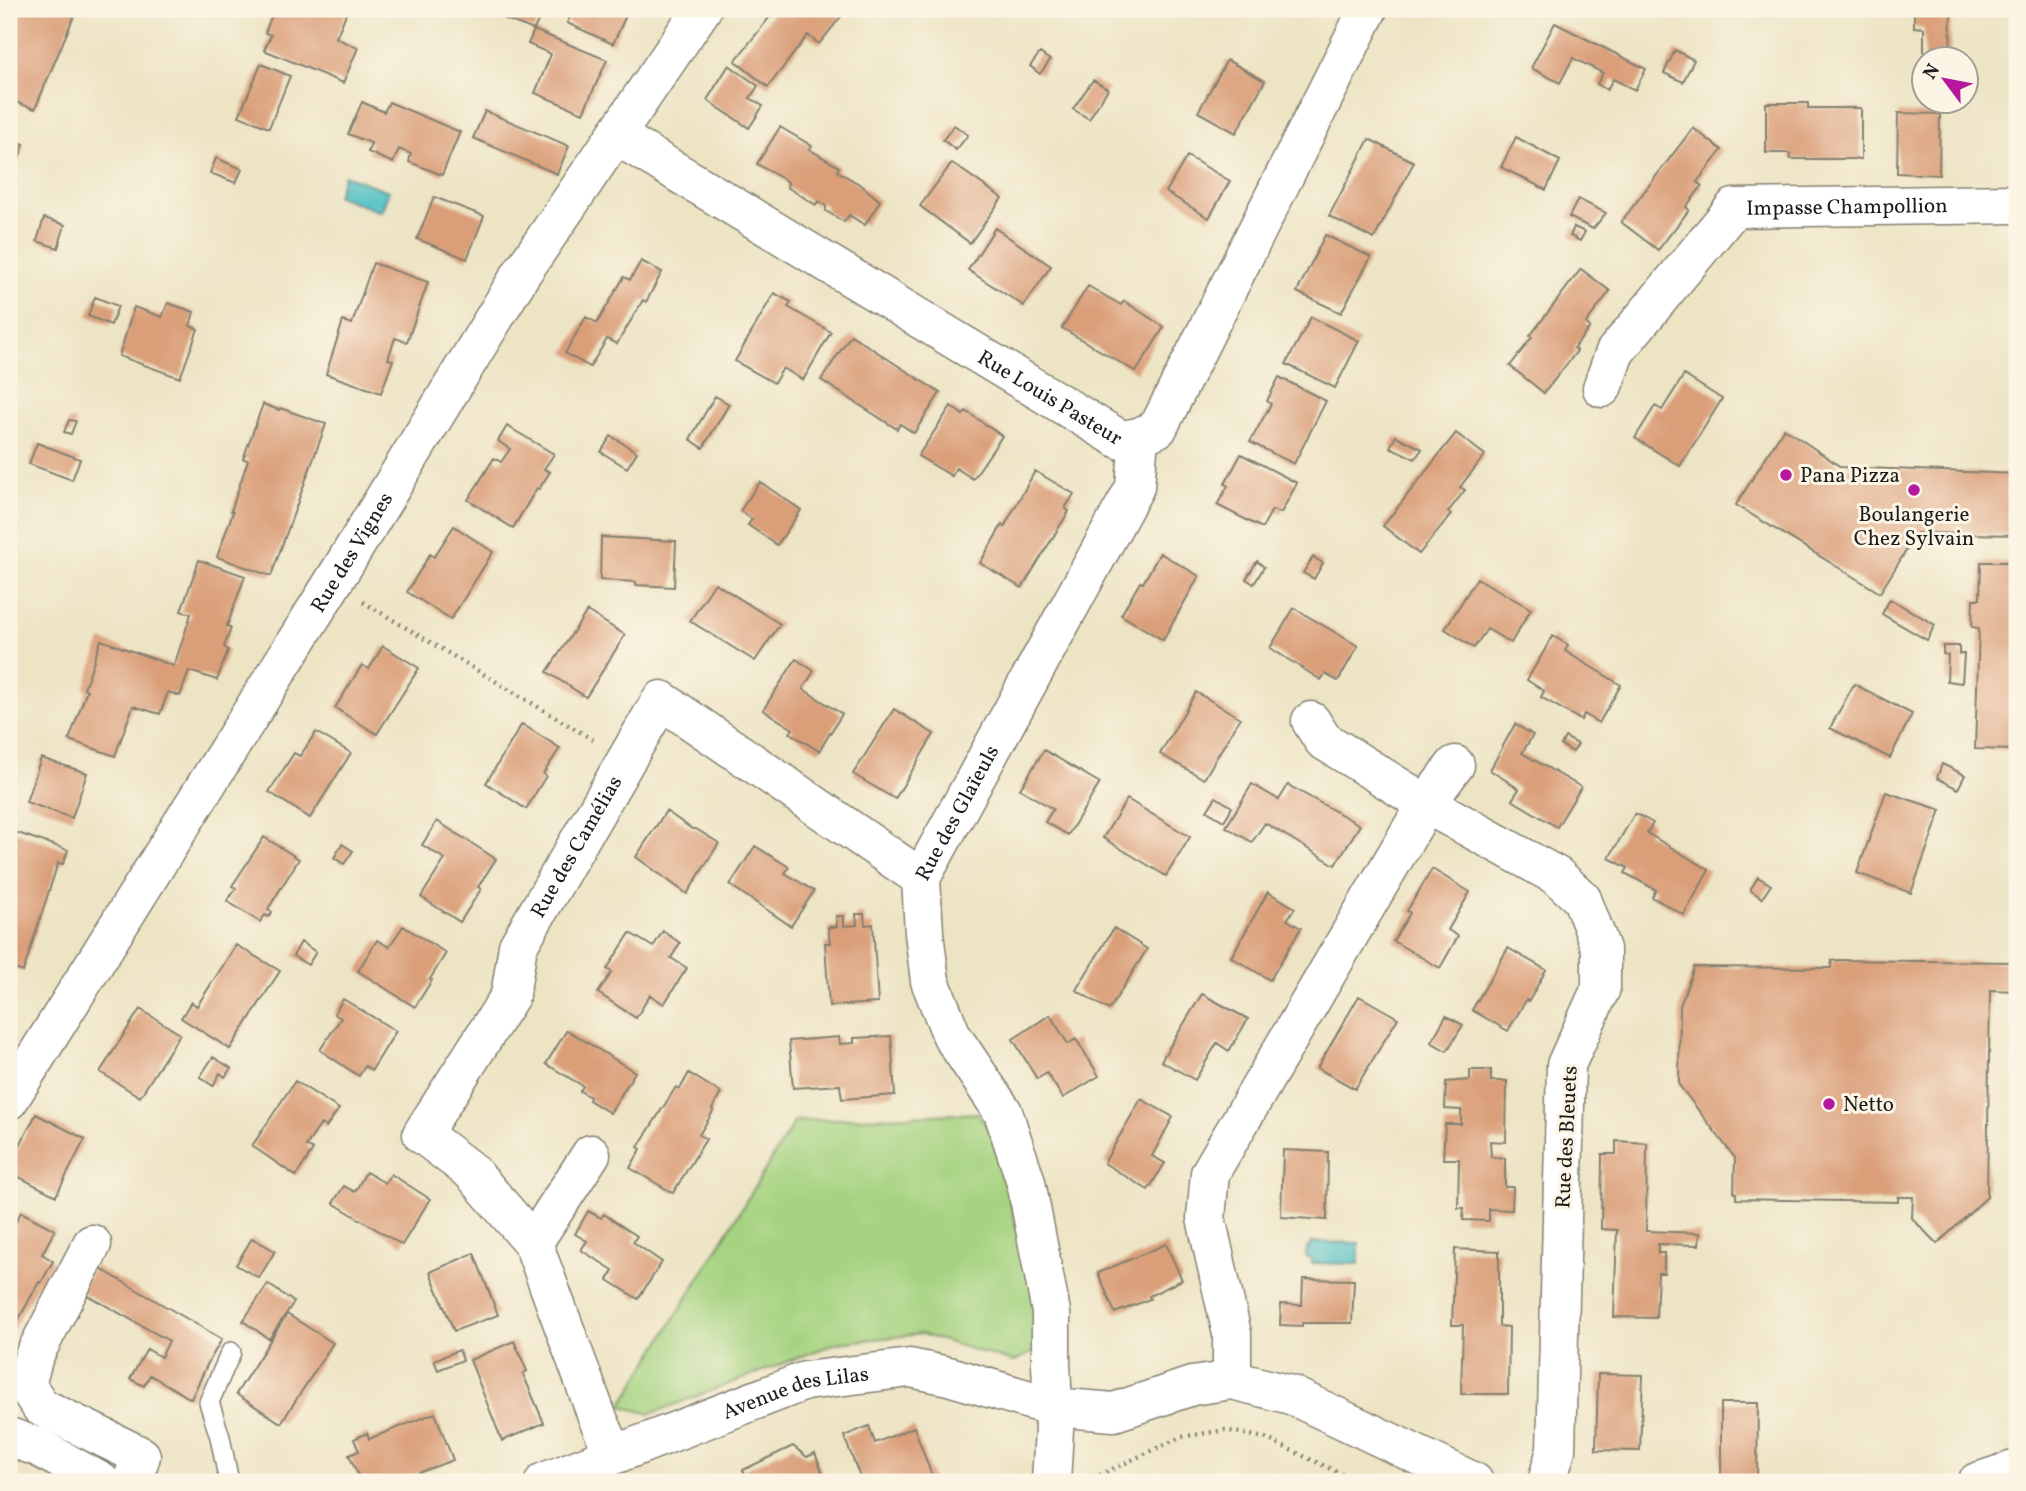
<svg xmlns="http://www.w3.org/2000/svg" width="2026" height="1491" font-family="Vollkorn,serif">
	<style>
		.green { fill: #a6d381; stroke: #61784e; stroke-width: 2 }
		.water { fill: #50bfc5; stroke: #366e70; stroke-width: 2 }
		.building { fill: #da9f79 }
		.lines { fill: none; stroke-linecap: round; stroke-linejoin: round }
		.lane-casing { stroke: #848070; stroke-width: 22 }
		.street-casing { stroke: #848070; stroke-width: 41 }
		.secondary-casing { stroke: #848070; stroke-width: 41 }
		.path { stroke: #848070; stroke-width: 4.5; stroke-dasharray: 2 5; stroke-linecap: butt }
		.lane { stroke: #fff; stroke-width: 19 }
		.street { stroke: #fff; stroke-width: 38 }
		.secondary { stroke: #fff; stroke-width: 38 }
		.poi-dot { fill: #b5179e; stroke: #fcf5e5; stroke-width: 2.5 }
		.labels { text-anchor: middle; stroke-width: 6; stroke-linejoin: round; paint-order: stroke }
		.street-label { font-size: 21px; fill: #1c1c1c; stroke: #fcf5e5 }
		.poi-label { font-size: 21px; fill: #1c1c1c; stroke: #fcf5e5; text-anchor: start }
	</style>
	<rect width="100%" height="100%" fill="#fcf5e5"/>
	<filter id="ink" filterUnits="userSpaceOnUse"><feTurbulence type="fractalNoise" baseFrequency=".0143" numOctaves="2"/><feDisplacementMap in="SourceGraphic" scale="14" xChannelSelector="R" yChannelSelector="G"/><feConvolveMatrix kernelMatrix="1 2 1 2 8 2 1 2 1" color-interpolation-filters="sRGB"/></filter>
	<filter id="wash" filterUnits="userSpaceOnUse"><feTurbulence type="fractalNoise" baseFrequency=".00686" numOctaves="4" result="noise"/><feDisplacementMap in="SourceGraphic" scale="28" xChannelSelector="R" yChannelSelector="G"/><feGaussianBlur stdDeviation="1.57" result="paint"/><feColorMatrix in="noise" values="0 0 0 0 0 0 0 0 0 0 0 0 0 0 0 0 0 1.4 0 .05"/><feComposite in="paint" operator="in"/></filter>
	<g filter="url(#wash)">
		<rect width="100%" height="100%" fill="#ede4c4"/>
		<path class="green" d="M978,1113L992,1136L1040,1314L1042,1348L1013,1362L921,1334L837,1343L650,1414L621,1406L795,1121Z"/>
		<path class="water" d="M344,175L389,191L381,212L337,196Z
			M1312,1242L1359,1243V1264L1311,1263V1259L1306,1257L1307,1248L1311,1246Z"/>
		<g id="blocks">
			<path class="building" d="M16,9H77L35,109L9,100V24Z
				M274,9H348L336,38L358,48L343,83L264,50L271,35L265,33Z
				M509,9H516L539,18L534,30L505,19Z
				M574,9H629L613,44L567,23Z
				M776,9H847L819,44L808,35L768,87L735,61Z
				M1900,9H1951L1950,60H1924V28L1914,27V13H1900Z
				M1555,23L1646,69L1635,90L1613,79L1607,90L1597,84L1603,73L1573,58L1560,83L1531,68Z
				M534,30L607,60L583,113L535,93L551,54L528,44Z
				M1675,50L1694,60L1683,82L1664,73Z
				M1040,53L1050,60L1040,74L1030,66Z
				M1227,60L1265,81L1236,133L1198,112Z
				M261,64L290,76L269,128L239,116Z
				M729,65L758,86L750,98L763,106L749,128L707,100Z
				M1093,80L1108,89L1089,119L1073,109Z
				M362,102L384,112L389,102L460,132L442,175L409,162L411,154L399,149L393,163L368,152L371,143L348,134Z
				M1766,103H1808V108H1861V159H1791L1790,153H1766Z
				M485,111L569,146L557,174L473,138Z
				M1898,113L1940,114L1939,175L1897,173Z
				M954,125L968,135L956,150L943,140Z
				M780,127L812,146L809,149L839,167L837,171L861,185L880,201L865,225L849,215L844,222L826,211V206L818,201L816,205L787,187L788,182L757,164Z
				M1693,128L1722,150L1697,182L1702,186L1686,207L1689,210L1658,250L1621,222Z
				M1516,137L1560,161L1546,190L1501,167Z
				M9,139L24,144L9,187Z
				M1369,139L1414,162L1374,239L1329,216Z
				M1187,156L1230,181L1209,218L1166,192Z
				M216,158L242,169L236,183L210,173Z
				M952,163L1002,198L970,243L920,206Z
				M434,197L484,216L467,259L417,239Z
				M1578,199L1606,213L1593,229L1569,217Z
				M44,218L65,225L58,248L37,241Z
				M1574,227L1585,232L1580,241L1570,236Z
				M995,228L1051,266L1024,306L968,270Z
				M1325,235L1371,257L1341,313L1297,292Z
				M641,261L662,272L646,302L643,300L617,344L607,339L590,367L565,353L586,317L597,323L624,277L630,280Z
				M373,263L428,282L407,342L395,338L388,359L393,360L381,393L326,374L343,321L352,324Z
				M1581,269L1610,291L1586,323L1590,327L1574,348L1577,351L1544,393L1510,366L1532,337L1530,336Z
				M1088,286L1121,305L1124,301L1164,327L1136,372L1062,328Z
				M774,293L791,302L788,307L831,332L803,380L783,368L774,383L735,361Z
				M95,297L118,306L111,325L88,316Z
				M168,303L194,312L190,326L198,329L180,378L119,356L134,307L162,317Z
				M1311,317L1359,341L1335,388L1286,364Z
				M851,335L940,393L914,433L900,424L897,429L821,380Z
				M1684,375L1722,399L1680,466L1635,438L1655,406L1662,410Z
				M1279,377L1326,401L1294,464L1250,442L1271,404L1267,401Z
				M715,396L729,404L703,448L690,439Z
				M263,404L279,410L280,408L326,424L271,576L217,557L233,512L231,511L248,460L243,459Z
				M951,406L963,415L966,411L1002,436L973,479L956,468L952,476L918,456Z
				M69,420L76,421L71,434L64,432Z
				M507,426L554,454L544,469L550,472L539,489L537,488L513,528L468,500L494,458L501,462L510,449L498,441Z
				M1784,428L1841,467L2017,474V535L1917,533L1880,593L1736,505Z
				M1456,433L1485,455L1460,487L1465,490L1448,512L1451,514L1419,554L1383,526Z
				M611,436L637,452L627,468L601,452Z
				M1396,436L1422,449L1415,459L1390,447Z
				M37,443L80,459L72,480L29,464Z
				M1241,454L1297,483L1281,513L1272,510L1262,528L1217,505L1228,486L1225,484Z
				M1035,471L1074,494L1065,508L1069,511L1022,588L980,563L1002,525L1004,527Z
				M760,482L801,510L777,545L748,525L752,519L740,511Z
				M454,526L493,552L451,619L407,592L430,554L434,557Z
				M601,537L676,541L674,587L636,585V582L600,580Z
				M1160,553L1199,576L1163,640L1121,615L1140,582L1143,583Z
				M1313,557L1323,563L1314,579L1303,573Z
				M199,560L245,576L227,626L231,628L224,647L228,650L217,680L189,671L180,696L168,692L160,714L133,706L115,756L69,740L87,690L84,689L101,640L174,666L191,614L181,611Z
				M1257,561L1264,567L1254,584L1246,579Z
				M1981,562H2017V750L1975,749L1979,628L1972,627L1973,599H1980Z
				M1477,578L1531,609L1511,643L1487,629L1474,648L1445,629Z
				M715,583L780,624L755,661L690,621Z
				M1890,599L1935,625L1927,640L1882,614Z
				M1294,608L1358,646L1338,681L1325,674L1321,680L1270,648Z
				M587,611L625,635L586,697L547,672Z
				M1553,636L1568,645L1565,651L1621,685L1599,723L1584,714L1581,720L1541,697L1544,691L1527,680Z
				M383,646L419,668L377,734L335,708L362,665L369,669Z
				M1943,646H1959V654H1964L1962,683L1947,681L1948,655L1943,654Z
				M796,659L814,671L803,689L842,714L819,751L790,733L793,729L763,710Z
				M1854,684L1912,714L1890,758L1830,728Z
				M1196,692L1240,718L1204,779L1160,754Z
				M894,709L934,734L895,799L853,774Z
				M522,724L560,748L543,774L546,776L526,809L486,783Z
				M1515,724L1533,735L1522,753L1581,787L1557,827L1512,800L1519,789L1490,770Z
				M316,732L351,753L310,818L269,792L294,753L300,756Z
				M1565,737L1578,744L1573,752L1561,745Z
				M1044,750L1100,783L1068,835L1045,822L1053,809L1020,789Z
				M41,758L87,773L72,818L26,802Z
				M1942,764L1965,775L1958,789L1937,778Z
				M1252,784L1279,800L1288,785L1360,825L1335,865L1265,823L1252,842L1226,827Z
				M1886,792L1941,810L1911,893L1857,873Z
				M1216,797L1232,807L1224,821L1207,811Z
				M1127,799L1190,837L1166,876L1103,838Z
				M666,811L692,829H696L719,843L687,894L636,857Z
				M1635,813L1653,823L1647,833L1709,870L1684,915L1652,897L1656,890L1625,873L1628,868L1609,858Z
				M437,821L496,859L478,887L481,889L460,922L421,897L445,859L422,845Z
				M9,830L68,850L63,864L58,863L23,972L9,967Z
				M264,837L299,859L268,909L272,912L269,917L265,915L260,922L227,901L236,888L232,886Z
				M342,844L353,851L344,864L334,858Z
				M755,846L789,867L785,873L814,891L791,926L730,885Z
				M1432,869L1470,892L1448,930L1458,936L1440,968L1393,941L1410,913L1407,911Z
				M1758,877L1771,885L1762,898L1750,890Z
				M1268,892L1295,908L1287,920L1301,928L1270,980L1231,957Z
				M856,914H864L865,925L873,924L878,1003L829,1006L825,943H830L828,927H837L836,916H844V926L857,925Z
				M403,926L446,953L430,979L432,980L415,1007L358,971L377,940L389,947Z
				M1114,928L1147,949L1109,1010L1076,990Z
				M663,931L680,943L671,958L687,968L664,1004L650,995L636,1018L598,993L612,972L607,969L630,933L653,947Z
				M301,942L316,952L308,965L293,956Z
				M236,945L280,971L230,1049L181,1018L191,1002L197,1006Z
				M1508,948L1546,970L1529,1001L1526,1000L1508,1031L1472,1010Z
				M1832,960L2014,962L2015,991L1990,990L1987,1197L1937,1244L1912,1218L1913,1197H1898V1202L1736,1199V1193H1734L1735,1158L1679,1085L1680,1006L1694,967L1831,968Z
				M1202,994L1248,1019L1229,1051L1217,1043L1195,1080L1161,1061Z
				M1359,996L1398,1018L1355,1089L1317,1068Z
				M343,999L396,1031L372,1070L365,1066L359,1076L320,1050L341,1018L334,1014Z
				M140,1009L180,1034L140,1097L100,1072Z
				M1050,1015L1068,1044L1076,1039L1099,1076L1063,1098L1047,1073L1037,1079L1013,1039Z
				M1446,1016L1463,1025L1447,1051L1431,1042Z
				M567,1030L635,1072L610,1113L589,1100L590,1097L580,1091L583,1086L546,1064Z
				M891,1036L895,1095L842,1099L840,1085L793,1088L789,1041L839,1037L840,1044L854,1043V1038Z
				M213,1057L231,1068L225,1077L220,1073L213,1086L200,1077Z
				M1470,1070H1491V1081H1507L1506,1142L1490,1141L1491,1157L1505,1158V1187H1513L1512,1210L1489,1209V1221L1463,1220L1464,1208H1458L1459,1159H1443L1445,1124H1461V1110L1445,1109L1446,1082L1470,1080Z
				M689,1073L721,1093L712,1109L714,1110L699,1135L706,1139L673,1193L630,1168L641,1149L638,1147L676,1087L680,1089Z
				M295,1081L339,1109L326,1127L321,1124L306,1146L313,1150L296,1176L252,1146Z
				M1141,1099L1173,1117L1152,1156L1165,1163L1148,1190L1104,1163Z
				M36,1114L85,1139L56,1196L9,1172V1166Z
				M1616,1141L1647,1143L1646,1231L1700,1233L1699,1245L1658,1244V1253H1664V1273H1658L1656,1318L1614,1317L1617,1230L1601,1229L1602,1154H1616Z
				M1283,1150L1328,1152L1327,1220L1281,1217Z
				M366,1172L385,1183L391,1174L430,1199L402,1245L333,1203L344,1186L355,1192Z
				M588,1211L601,1218L604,1214L637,1236L633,1242L662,1262L638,1299L608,1280L613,1270L581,1250L587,1241L575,1234Z
				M21,1212L55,1230L42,1254L53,1261L41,1283L39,1282L9,1337V1234Z
				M252,1238L275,1251L259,1278L236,1265Z
				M1166,1244L1182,1280L1149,1296L1150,1299L1115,1313L1098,1273Z
				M1455,1249L1499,1251V1326L1509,1327L1508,1394H1461L1463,1325H1452Z
				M474,1253L498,1315L454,1331L430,1272Z
				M94,1265L222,1339L208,1363L191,1399L150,1375L144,1386L130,1379L147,1349L161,1357L169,1341L80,1291Z
				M1303,1279L1354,1280L1352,1323H1302V1326L1280,1325L1281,1304L1302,1305Z
				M268,1284L294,1302L269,1339L243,1321Z
				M287,1314L333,1343L281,1423L236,1394Z
				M514,1341L527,1371L523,1374L544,1423L502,1441L470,1360Z
				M459,1350L463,1360L438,1370L434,1360Z
				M1598,1374L1643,1375L1640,1451L1596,1450Z
				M1721,1403H1758L1757,1482H1721Z
				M435,1413L453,1460L394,1482H361L349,1455L359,1451L354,1439L367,1433L369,1439Z
				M869,1426L875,1443L914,1427L933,1479L925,1482H862L844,1436Z
				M793,1446L807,1457L815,1453L826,1482H748L743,1470Z"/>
		</g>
	</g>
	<g filter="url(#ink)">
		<use href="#blocks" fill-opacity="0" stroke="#848070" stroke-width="2"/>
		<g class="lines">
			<g class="lane-casing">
				<path id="lane" d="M229,1482L220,1437L209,1402L231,1352"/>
			</g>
			<g class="street-casing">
				<g id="street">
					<path id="s1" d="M617,136L1121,440L1139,437L1158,428L1368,9"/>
					<path id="s2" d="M1602,388L1615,352L1734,208L2017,204"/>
					<path d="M1311,721L1323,740L1426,804L1455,765"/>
					<path d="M533,1243L591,1154"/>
					<path d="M92,1244L34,1356L26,1385L41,1407L141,1456L132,1482"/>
					<path d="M1232,1380V1334L1206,1218L1210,1173L1426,804L1557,876L1582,899L1601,949V988L1566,1065L1556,1450L1547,1482"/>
					<path d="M9,1437L38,1447L101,1482"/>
					<path id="s3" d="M614,1454L598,1419L533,1243L472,1172L422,1134L510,996L518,946L661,700L921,878"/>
					<path id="s4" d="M544,1482L805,1381L910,1368L949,1376L1053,1407L1114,1412L1192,1386L1232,1380L1291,1395L1474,1482"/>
					<path id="s5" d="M1051,1482L1054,1429L1051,1364V1312L1026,1182L1003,1112L952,1036L930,981L924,933L921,878L1135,487L1139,437"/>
					<path d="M1977,1482L2017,1469"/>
				</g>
			</g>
			<g class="secondary-casing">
				<g id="secondary">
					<path id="s6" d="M9,1100L342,568L521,274L702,9"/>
				</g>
			</g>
			<path class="path" d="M363,602L595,741
				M1087,1481L1181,1437L1225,1430L1265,1438L1359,1482"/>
			<use href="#lane" class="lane"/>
			<use href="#street" class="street"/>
			<use href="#secondary" class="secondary"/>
		</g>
	</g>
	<g class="poi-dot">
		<circle cx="1786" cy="475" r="7"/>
		<circle cx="1914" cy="490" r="7"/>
		<circle cx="1829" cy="1104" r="7"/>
	</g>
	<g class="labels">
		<g class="street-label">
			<text dy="7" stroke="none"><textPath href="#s2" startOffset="338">Impasse Champollion</textPath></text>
			<text dy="7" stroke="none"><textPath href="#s1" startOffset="506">Rue Louis Pasteur</textPath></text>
			<text dy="7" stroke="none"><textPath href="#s6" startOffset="646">Rue des Vignes</textPath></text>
			<text dy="7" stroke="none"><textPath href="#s5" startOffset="705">Rue des Glaïeuls</textPath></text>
			<text dy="7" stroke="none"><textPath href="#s3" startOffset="712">Rue des Camélias</textPath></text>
			<text transform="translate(1566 1137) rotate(-87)" y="7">Rue des Bleuets</text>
			<text dy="7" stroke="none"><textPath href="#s4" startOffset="268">Avenue des Lilas</textPath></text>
		</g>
		<g class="poi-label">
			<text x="1800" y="482">Pana Pizza</text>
			<text x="1914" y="521" text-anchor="middle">Boulangerie<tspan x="1914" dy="24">Chez Sylvain</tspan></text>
			<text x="1843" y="1111">Netto</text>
		</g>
	</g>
	<rect width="2026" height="1491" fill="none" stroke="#fcf5e5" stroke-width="35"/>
	<g transform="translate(1945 80) rotate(302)"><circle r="33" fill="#fcf5e5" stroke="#a29e95" stroke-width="2"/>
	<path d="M0-5L12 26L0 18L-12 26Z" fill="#b5179e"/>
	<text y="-10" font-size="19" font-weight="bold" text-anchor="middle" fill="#1c1c1c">N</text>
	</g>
</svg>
